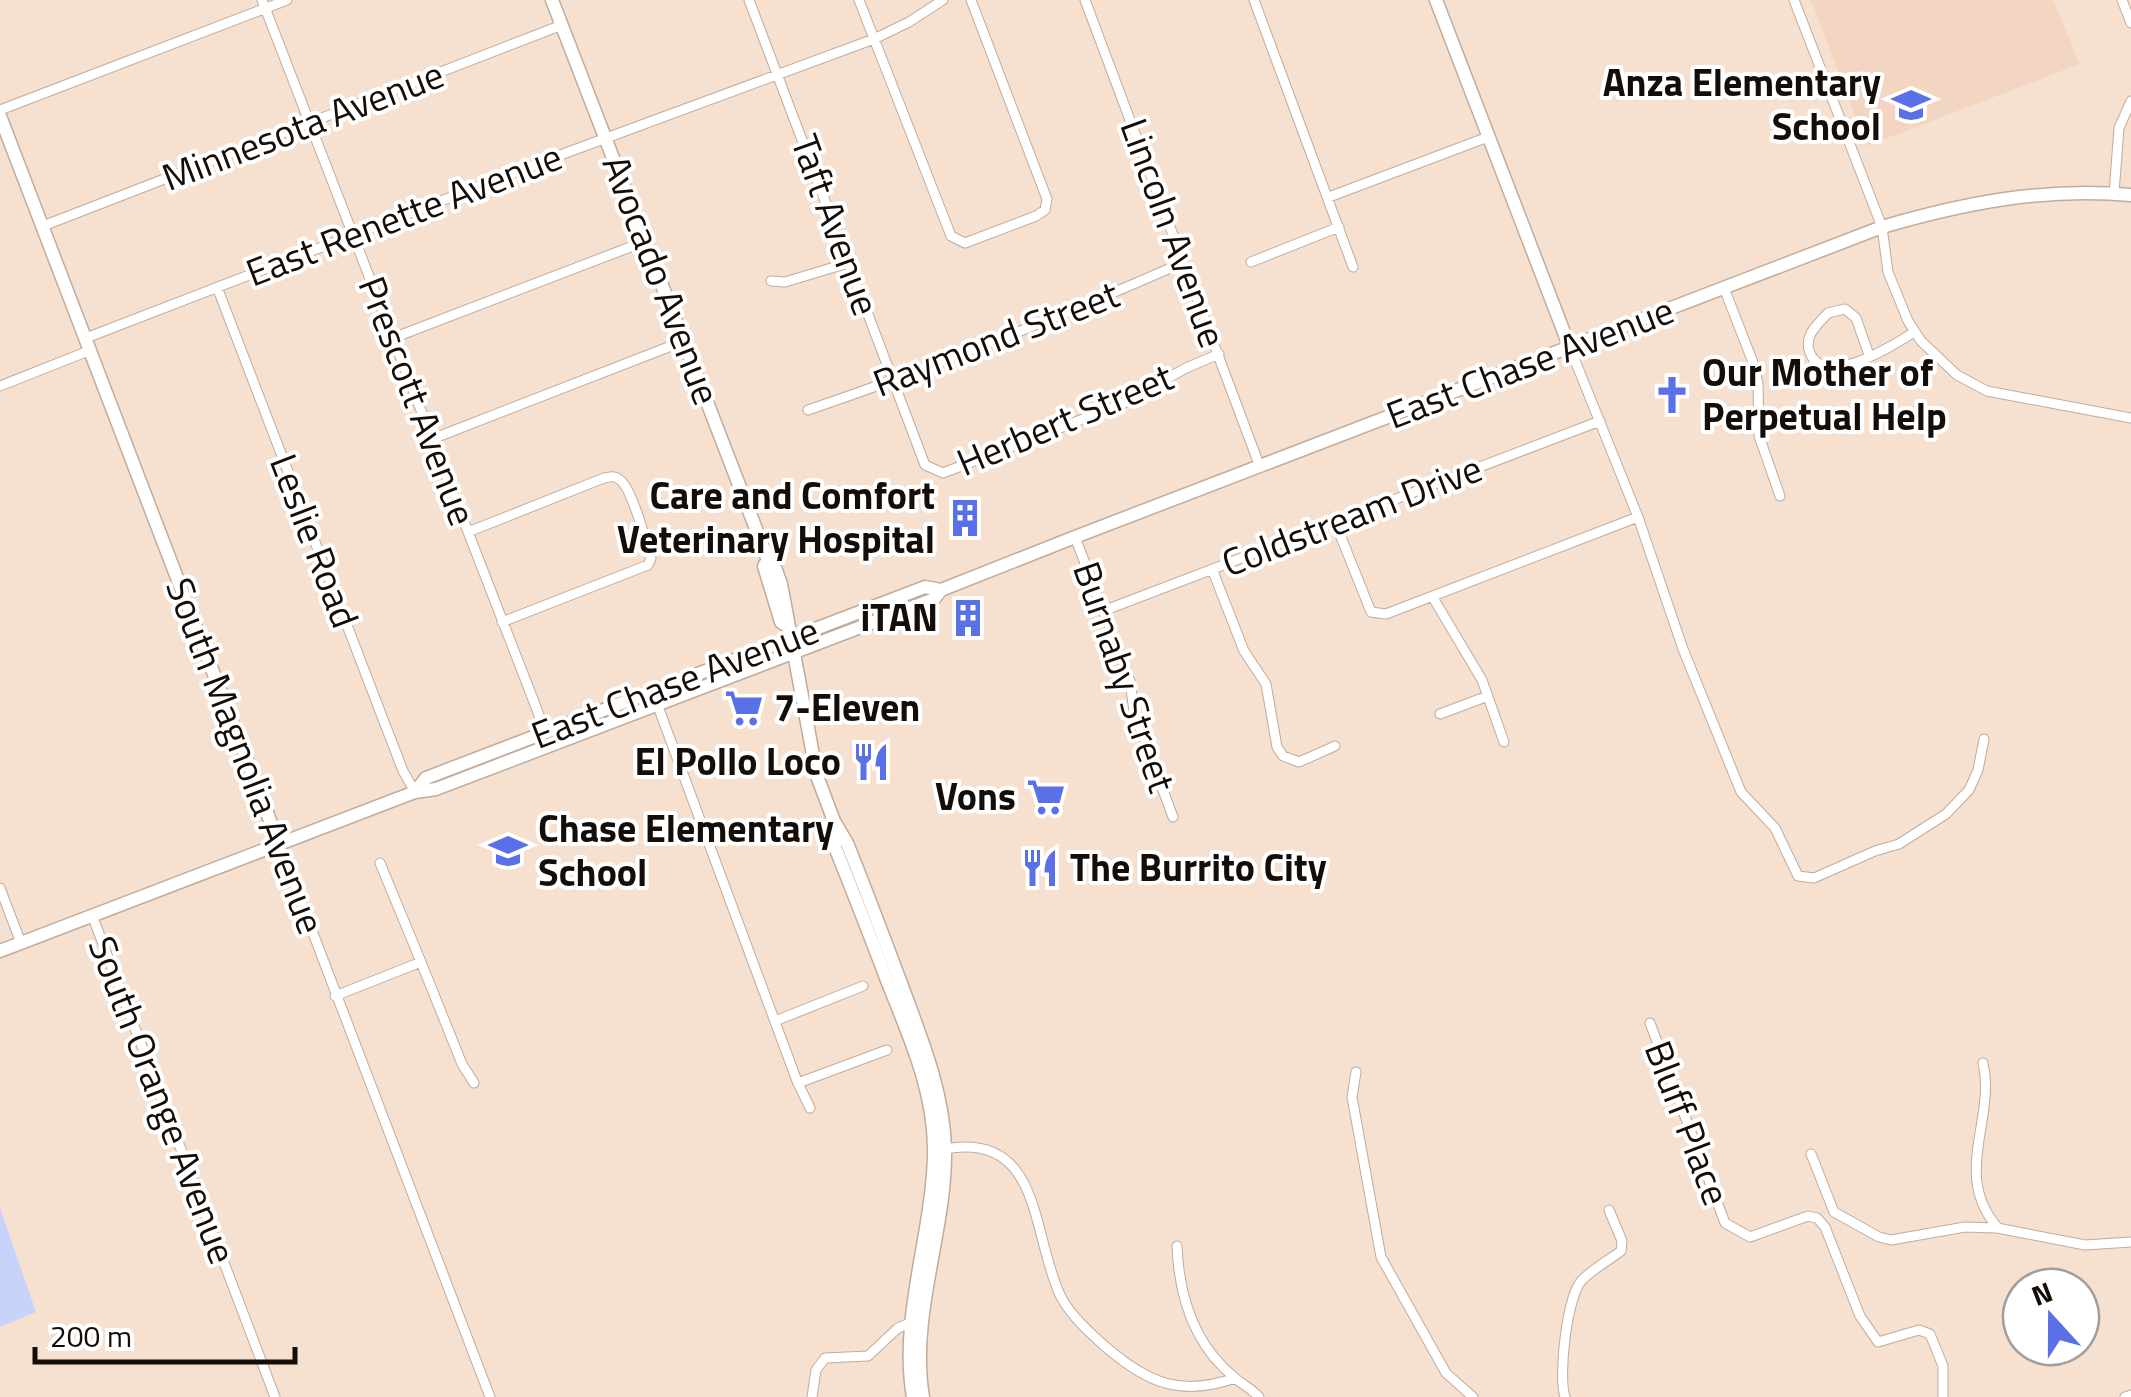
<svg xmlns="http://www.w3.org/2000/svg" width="2131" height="1397" font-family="'Titillium Web',sans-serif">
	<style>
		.built { fill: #f2d6c1 }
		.green { fill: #c7d3fb }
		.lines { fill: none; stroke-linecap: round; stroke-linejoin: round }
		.street-casing { stroke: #c0ac9c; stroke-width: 11 }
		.secondary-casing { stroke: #c0ac9c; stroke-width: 15 }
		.street { stroke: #fff; stroke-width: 9 }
		.secondary { stroke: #fff; stroke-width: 12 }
		.labels { text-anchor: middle; stroke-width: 8; stroke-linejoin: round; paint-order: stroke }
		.poi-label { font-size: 38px; font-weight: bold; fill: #140d08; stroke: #fff; text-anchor: end }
		.street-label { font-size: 38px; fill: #140d08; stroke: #fff }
	</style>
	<rect width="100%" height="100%" fill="#f6e1d1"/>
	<path class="built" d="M1811,0H2053L2080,64L1866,146Z"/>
	<path class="green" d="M0,1208L36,1312L0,1327Z"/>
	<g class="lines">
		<g class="street-casing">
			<path id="street" d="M262,0L546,733
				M749,0L925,465L943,473L1122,404L1186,368L1219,354
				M859,0L951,236L965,243L1036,216L1045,210L1047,199L971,0
				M1085,0L1260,467
				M1254,0L1353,267
				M1794,0L1882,227L1888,272L1908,321L1921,341L1957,375L1987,391L2131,418
				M2122,0L2131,23
				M0,110L287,0
				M2114,193L2119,128L2131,101
				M1329,197L1488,137
				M43,226L562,25
				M1251,262L1339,227
				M771,281L785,282L848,263
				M217,287L403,771L415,792
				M1724,288L1754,365L1758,384L1759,436L1780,496
				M86,338L563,154L874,39L909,22L943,0
				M393,338L646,241
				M1570,348L1638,517L1683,649L1741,792L1775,828L1798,876L1814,878L1875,851L1899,844L1946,814L1969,790L1978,770L1984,739
				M1869,355L1856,318L1845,309L1828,313C1817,325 1803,336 1810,353C1825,389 1894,345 1914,332
				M0,386L91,350
				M808,410C935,367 1059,317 1182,263
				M432,439L684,341
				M1335,522L1371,612L1386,614L1638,517
				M468,532L604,478C610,477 614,475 620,480C632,488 646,542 651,558L648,565L502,622
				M1075,537L1130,681L1134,712L1173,817
				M1212,569L1244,651L1266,684L1277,747L1283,756L1299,762L1335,746
				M1432,596L1482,680L1504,742
				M1103,611L1600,421
				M653,693L797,1081L810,1108
				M1440,714L1488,696
				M279,844L490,1397
				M0,888L21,943
				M92,915L275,1397
				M421,962L462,1064L474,1083
				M335,996L421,962L380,863
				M775,1021L863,986
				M1650,1023L1725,1223L1750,1237L1808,1216L1817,1218L1825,1227L1860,1316L1878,1342L1919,1330L1930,1334L1943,1366V1397
				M1983,1063C1996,1119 1952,1174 1997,1227
				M1356,1072L1352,1097L1381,1257L1446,1373L1473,1397
				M798,1083L887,1050
				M945,1149C1043,1131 1031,1236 1061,1297C1071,1316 1091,1334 1107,1348C1148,1383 1181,1397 1235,1378
				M1811,1154L1834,1212L1879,1237L1891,1240L1965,1227L1997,1228L2085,1245L2131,1242
				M1177,1246C1179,1296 1194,1345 1235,1378C1243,1385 1251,1388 1259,1397
				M812,1397L816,1370L825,1358L868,1356L898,1328L912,1322
				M1565,1397C1558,1375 1567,1296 1582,1280C1593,1269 1609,1260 1621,1251L1622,1241L1609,1210
				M2125,1397L2131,1395"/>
		</g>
		<g class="secondary-casing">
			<path id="secondary" d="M552,0L768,560L773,562L781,584L817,776L834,821L847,843C866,890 884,938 902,986C921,1038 943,1090 945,1147C947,1230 909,1314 923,1397
				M1436,0L1570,348
				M0,116L279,844
				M768,560L764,566L781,622L787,626
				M415,792L426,778L925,587L941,590
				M834,823L835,847C853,892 871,938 888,983C910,1038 935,1093 934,1153C933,1233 899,1317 913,1397
				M0,951L415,792L436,789L934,599L941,590L1075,537L1882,227C1964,203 2045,187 2131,195"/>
		</g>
		<use href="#street" class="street"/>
		<use href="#secondary" class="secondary"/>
	</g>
	<defs>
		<g id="school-bare" transform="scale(3)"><path d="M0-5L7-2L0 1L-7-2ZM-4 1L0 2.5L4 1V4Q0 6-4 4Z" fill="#5970e6" stroke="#fff" stroke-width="2.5" paint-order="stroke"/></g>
		<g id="church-bare" transform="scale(3)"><path d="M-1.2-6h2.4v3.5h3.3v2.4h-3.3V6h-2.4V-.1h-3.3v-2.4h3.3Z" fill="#5970e6" stroke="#fff" stroke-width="2.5" paint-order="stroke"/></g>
		<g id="building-bare" transform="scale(3)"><path d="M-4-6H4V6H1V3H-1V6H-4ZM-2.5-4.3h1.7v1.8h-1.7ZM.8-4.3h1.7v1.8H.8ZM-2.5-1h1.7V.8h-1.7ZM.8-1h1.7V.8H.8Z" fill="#5970e6" stroke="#fff" stroke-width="2.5" paint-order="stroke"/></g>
		<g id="supermarket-bare" transform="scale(3)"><path d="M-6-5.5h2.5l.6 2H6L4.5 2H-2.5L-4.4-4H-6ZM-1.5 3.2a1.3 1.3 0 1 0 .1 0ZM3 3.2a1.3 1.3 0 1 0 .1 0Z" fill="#5970e6" stroke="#fff" stroke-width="2.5" paint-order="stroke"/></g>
		<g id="restaurant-bare" transform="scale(3)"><path d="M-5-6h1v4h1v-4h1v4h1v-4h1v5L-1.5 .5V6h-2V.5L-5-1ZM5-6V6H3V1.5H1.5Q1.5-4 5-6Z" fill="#5970e6" stroke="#fff" stroke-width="2.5" paint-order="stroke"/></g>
	</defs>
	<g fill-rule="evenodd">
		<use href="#school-bare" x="1911" y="105"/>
		<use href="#church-bare" x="1672" y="395"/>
		<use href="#building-bare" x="965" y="518"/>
		<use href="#building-bare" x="968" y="618"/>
		<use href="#supermarket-bare" x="744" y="708"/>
		<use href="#restaurant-bare" x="871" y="762"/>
		<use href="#supermarket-bare" x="1046" y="797"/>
		<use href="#school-bare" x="508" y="851"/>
		<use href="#restaurant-bare" x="1040" y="868"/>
	</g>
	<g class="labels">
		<g class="poi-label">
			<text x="1881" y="96">Anza Elementary<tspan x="1881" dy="44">School</tspan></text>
			<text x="1702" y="386" text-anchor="start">Our Mother of<tspan x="1702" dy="44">Perpetual Help</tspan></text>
			<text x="935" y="509">Care and Comfort<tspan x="935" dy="44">Veterinary Hospital</tspan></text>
			<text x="938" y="631">iTAN</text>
			<text x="774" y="721" text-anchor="start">7-Eleven</text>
			<text x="841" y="775">El Pollo Loco</text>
			<text x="1016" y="810">Vons</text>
			<text x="538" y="842" text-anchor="start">Chase Elementary<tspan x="538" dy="44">School</tspan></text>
			<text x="1070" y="881" text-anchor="start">The Burrito City</text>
		</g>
		<g class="street-label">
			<text transform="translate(303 126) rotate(-21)" y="13">Minnesota Avenue</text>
			<text transform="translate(404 215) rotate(-21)" y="13">East Renette Avenue</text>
			<text transform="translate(835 225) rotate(70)" y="13">Taft Avenue</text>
			<text transform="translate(1173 233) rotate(70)" y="13">Lincoln Avenue</text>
			<text transform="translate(661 280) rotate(69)" y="13">Avocado Avenue</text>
			<text transform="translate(996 339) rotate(-21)" y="13">Raymond Street</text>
			<text transform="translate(1530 363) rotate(-21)" y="13">East Chase Avenue</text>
			<text transform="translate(417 401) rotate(69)" y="13">Prescott Avenue</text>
			<text transform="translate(1065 420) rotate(-23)" y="13">Herbert Street</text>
			<text transform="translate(1352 516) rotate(-21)" y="13">Coldstream Drive</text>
			<text transform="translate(314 541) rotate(69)" y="13">Leslie Road</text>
			<text transform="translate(1124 677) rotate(71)" y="13">Burnaby Street</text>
			<text transform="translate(675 683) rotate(-21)" y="13">East Chase Avenue</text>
			<text transform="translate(245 756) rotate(69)" y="13">South Magnolia Avenue</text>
			<text transform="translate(162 1100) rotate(69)" y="13">South Orange Avenue</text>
			<text transform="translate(1687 1123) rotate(69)" y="13">Bluff Place</text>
		</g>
	</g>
	<g transform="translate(2051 1317) rotate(339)"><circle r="48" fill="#ffffff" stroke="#a19e9c" stroke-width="2.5"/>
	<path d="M0-8L18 38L0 25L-18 38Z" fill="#5970e6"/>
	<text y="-15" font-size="28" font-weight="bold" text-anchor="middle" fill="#140d08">N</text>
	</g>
	<path d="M35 1347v15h260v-15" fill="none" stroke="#140d08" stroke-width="5"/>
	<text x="50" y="1347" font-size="30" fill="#140d08" stroke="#ffffff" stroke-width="8" paint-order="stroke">200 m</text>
</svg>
